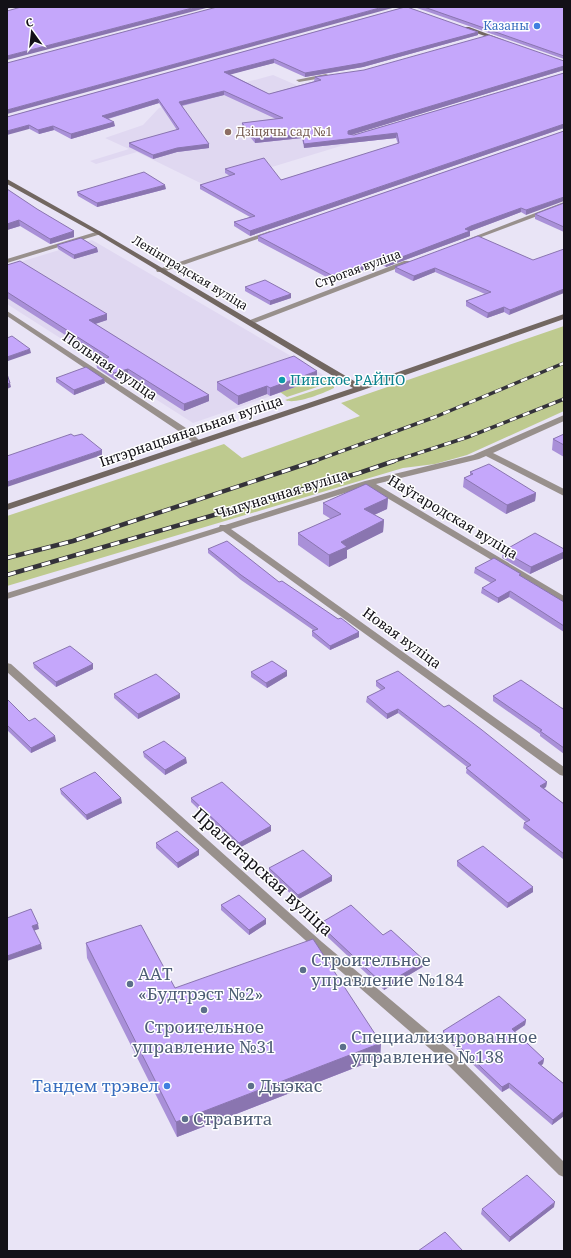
<svg xmlns="http://www.w3.org/2000/svg" width="571" height="1258" font-family="'Noto Serif',serif">
	<style>
		.built { fill: #e0d8f1 }
		.green { fill: #beca8f }
		.lines { fill: none; stroke-linecap: round; stroke-linejoin: round }
		.street { fill: #98908c; fill-rule: evenodd }
		.secondary { fill: #726761; fill-rule: evenodd }
		.rail-far1-casing { stroke: #34323a; stroke-width: 3.5 }
		.rail-casing { stroke: #34323a; stroke-width: 4.5 }
		.rail-far1 { stroke: #fff; stroke-width: 2.5; stroke-dasharray: 7; stroke-linecap: butt }
		.rail { stroke: #fff; stroke-width: 3; stroke-dasharray: 9; stroke-linecap: butt }
		.wall { fill: #a990d8 }
		.shaded-wall { fill: #8a75b0 }
		.building { fill: #c5a7fb; stroke: #8a75b0 }
		.shop-dot { fill: #3f7fe0; stroke: #fff; stroke-width: 1.5 }
		.education-dot { fill: #8d6e63; stroke: #fff; stroke-width: 1.5 }
		.culture-dot { fill: #0f9aa8; stroke: #fff; stroke-width: 1.5 }
		.service-dot { fill: #5c6f8a; stroke: #fff; stroke-width: 1.5 }
		.labels { text-anchor: middle; stroke-width: 3; stroke-linejoin: round; paint-order: stroke }
		.far-shop-label { font-size: 12px; fill: #366cbe; stroke: #fff; text-anchor: end }
		.far-education-label { font-size: 12px; fill: #785e54; stroke: #fff; text-anchor: start }
		.far-street-label { font-size: 12px; fill: #131117; stroke: #fff }
		.street-label { font-size: 14px; fill: #131117; stroke: #fff }
		.culture-label { font-size: 14px; fill: #0d838f; stroke: #fff; text-anchor: start }
		.near-street-label { font-size: 17px; fill: #131117; stroke: #fff }
		.near-service-label { font-size: 17px; fill: #4e5e75; stroke: #fff; text-anchor: start }
		.near-shop-label { font-size: 17px; fill: #366cbe; stroke: #fff; text-anchor: end }
	</style>
	<rect width="100%" height="100%" fill="#e9e4f6"/>
	<path class="built" d="M273,75L317,94L354,142L262,170L231,198L137,152L96,164L90,161L129,149L105,138L143,125L159,108L210,92Z
		M92,240L327,377L193,423L7,304V266Z"/>
	<path class="green" d="M564,326V411L467,455L435,464L403,468L7,586V516L224,444L242,458L360,416L341,403Z
		M325,377L332,382L287,397L280,392Z
		M334,384V388C324,393 295,405 285,400Z"/>
	<g class="lines">
		<path class="street" d="M326,74L328,75V77L299,82L296,80Z
			M564,202V206L468,242L463,241Z
			M99,231L101,232V234L7,263V259Z
			M270,231L273,233L272,234L163,272H157L156,270Z
			M404,261H410L411,263L252,324H249L245,322Z
			M7,311L189,430L201,442L197,445L194,444L183,434L7,316Z
			M564,415V421L493,453L564,489V496L486,456L479,459L376,484L564,596V603L367,486L231,529L564,767V776L560,775L223,531L7,599V593L219,527L220,525H225L365,481L473,455Z
			M7,663L11,664L322,942L454,1053L564,1162V1177L559,1175L444,1061L314,948L7,672Z"/>
		<path class="secondary" d="M465,27H469L504,40L499,41L465,29Z
			M7,179L101,232L361,385L564,314V319L363,390L7,510V504L353,388L97,234L7,184Z"/>
		<g class="rail-far1-casing">
			<path id="rail-far1" d="M312,462L435,417L564,363
				M391,462L468,437L564,399"/>
		</g>
		<g class="rail-casing">
			<path id="rail" d="M7,558L73,541L315,461
				M7,575L359,473L394,461"/>
		</g>
		<use href="#rail-far1" class="rail-far1"/>
		<use href="#rail" class="rail"/>
	</g>
	<path class="wall" d="M405,7L478,35L363,67L305,77L274,63L230,74L269,94L315,81H314L315,77L564,61V70L350,135H354L564,73V128L250,236L234,226V222L250,217L200,189V185L230,176L225,173V169L281,180L398,144L396,138L304,148L302,138L255,143L242,127V123L276,119L224,95L182,106L209,148L177,152L153,159L129,147V143L177,130L159,103L108,119L115,126L71,139L54,130L39,134L7,117Z
		M414,7H564V59Z
		M564,131L526,215L521,212L471,231H470V236L386,267L380,264L334,281L258,241V236Z
		M7,189L74,237L50,244L20,226L7,230Z
		M166,189L97,207L78,196L77,192Z
		M564,203V232L535,219V214Z
		M57,245L97,248L98,252L74,259L58,249Z
		M533,260L509,315L504,312L487,318L466,306V301L485,294L435,272L413,281L395,272V267Z
		M7,265L107,314V320L95,324L209,395V401L184,411L128,375L115,380L97,368L96,362L103,359L7,298Z
		M245,287L291,294V298L270,305L245,291Z
		M56,378L105,383L74,395L56,382Z
		M317,379L270,396L267,394L238,405L217,390V382Z
		M564,434V457L552,450L553,439Z
		M470,472L536,493L535,501L506,514L463,487L464,478L470,475Z
		M388,498L387,509L374,515L384,520L383,532L347,550V558L329,567L298,545V533L331,519L323,514V503Z
		M208,549L279,582L359,632V637L330,650L312,636V631L313,630L241,580L208,553Z
		M564,549V558L530,574L502,558L503,551Z
		M475,568L521,576L564,602V632L509,597L498,603L481,593L482,588L491,583L474,573Z
		M33,663L93,664V669L56,687L34,668Z
		M251,672L287,676L267,688L251,677Z
		M376,681L444,707L547,782L546,787L544,788L564,804V858L563,859L523,828L524,823L526,822L466,773L467,767L398,713L387,719L366,702L367,697L381,690L376,686Z
		M114,694L180,698L138,719L114,698Z
		M493,696L564,708V754L540,736V734L493,701Z
		M7,699L29,721L56,741L31,753L7,730Z
		M143,752L187,763L165,775L144,757Z
		M60,789L122,803L87,820L61,794Z
		M191,798L271,826V831L239,848L191,802Z
		M156,843L199,850V855L178,868L156,848Z
		M457,861L533,892L507,908L457,866Z
		M269,868L332,876V881L297,900L269,873Z
		M221,905L266,919V924L249,935L221,910Z
		M319,924L383,935L424,966L384,990L319,929Z
		M86,943L175,988L381,1043L380,1058L177,1137L87,958Z
		M526,1020L525,1025L515,1032L544,1059L543,1064L541,1065L564,1084V1116L552,1125L509,1088L502,1092L443,1036V1031Z
		M554,1207L509,1242L481,1214L482,1209Z"/>
	<path class="shaded-wall" d="M7,7H13L7,9Z
		M196,7H210L7,60V56Z
		M383,7H396L7,114V110Z
		M478,32V35L363,67L305,77V73Z
		M274,59V63L225,76L224,72Z
		M564,66V70L348,136V131Z
		M224,91V95L179,106V102Z
		M158,99L159,103L103,120L102,116Z
		M114,122L115,126L71,139V134Z
		M564,124V128L250,236V231Z
		M29,125V129L7,135V131Z
		M53,126L54,130L39,134L38,130Z
		M397,133L396,138L304,148V144Z
		M302,134V138L255,143V139Z
		M209,144V148L177,152L153,159V155L177,148Z
		M165,185L166,189L97,207V203Z
		M564,197V201L526,215V210Z
		M521,208V212L468,232L470,231V236L386,267V263L471,226Z
		M19,220L20,226L7,230V224Z
		M74,231V237L50,244V239Z
		M97,248L98,252L74,259V255Z
		M380,260V264L334,281L335,277Z
		M435,268V272L413,281L414,276Z
		M564,289V293L509,315L510,310Z
		M291,294V298L270,305V301Z
		M504,307V312L487,318L488,313Z
		M107,314V320L89,326V320Z
		M30,349L31,353L8,361L7,357Z
		M128,369V375L115,380L114,373Z
		M317,371V379L270,396V388Z
		M104,379L105,383L74,395V390Z
		M10,383L11,387L7,389V384Z
		M267,386V394L238,405V396Z
		M209,395V401L184,411V404Z
		M102,450V455L7,487V482Z
		M536,493L535,501L506,514L507,505Z
		M388,498L387,509L363,520L364,509Z
		M384,520L383,532L347,550V558L329,567V555L341,542Z
		M564,552V558L530,574L531,567Z
		M510,591L509,597L498,603V598Z
		M359,632V637L330,650V646Z
		M93,664V669L56,687V682Z
		M287,671V676L267,688L266,683Z
		M180,694V698L138,719V714Z
		M398,709V713L387,719V714Z
		M55,736L56,741L31,753V748Z
		M186,758L187,763L165,775V770Z
		M547,782L546,787L539,791L540,786Z
		M121,798L122,803L87,820L86,815Z
		M271,826V831L239,848V843Z
		M199,850V855L178,868L177,863Z
		M332,876V881L297,900L298,895Z
		M533,887V892L507,908L508,903Z
		M266,919V924L249,935V930Z
		M38,924L39,929L33,931L32,926Z
		M41,944L42,949L7,961V956Z
		M425,961L424,966L384,990V985Z
		M526,1020L525,1025L511,1034L512,1029Z
		M381,1043L380,1058L177,1137L176,1122Z
		M544,1059L543,1064L537,1068L538,1063Z
		M509,1083V1088L502,1092V1087Z
		M564,1111V1116L552,1125L553,1120Z
		M555,1202L554,1207L509,1242L510,1237Z"/>
	<path class="building" d="M21,7H196L7,56V11Z
		M217,7H383L7,110V63Z
		M405,7H407L478,32L363,63L305,73L274,59L224,72L269,94L321,80L315,77L364,70L489,35L564,61V66L348,131V134L354,135L564,73V124L250,231L234,222L255,216L200,185L235,174L225,169L264,158L281,180L399,143L397,133L304,144L302,134L255,139L242,123L283,118L224,91L179,102L209,144L177,148L153,155L129,143L179,129L158,99L102,116L114,122L71,134L53,126L38,130L29,125L7,131V117Z
		M424,7H564V56Z
		M564,131V197L526,210L521,208L471,226L465,229L470,231L386,263L380,260L335,277L258,236Z
		M144,172L165,185L97,203L77,192Z
		M7,189L37,209L74,231L50,239L19,220L7,224Z
		M564,203V227L535,214Z
		M478,236L533,260L564,249V289L510,310L504,307L488,313L466,301L491,292L435,268L414,276L395,267Z
		M81,238L97,248L74,255L57,245Z
		M20,261L107,314L89,320L209,395L184,404L128,369L114,373L96,362L109,357L7,292V265Z
		M265,280L291,294L270,301L245,287Z
		M12,336L30,349L7,357V338Z
		M294,356L317,371L270,388L267,386L238,396L217,382Z
		M86,367L104,379L74,390L56,378Z
		M7,374L10,383L7,384Z
		M71,434L74,436L82,434L102,450L7,482V456Z
		M564,434V445L553,439Z
		M489,464L536,493L507,505L464,478L473,474L470,472Z
		M366,484L388,498L364,509L384,520L341,542L347,547L329,555L298,533L341,514L323,503Z
		M535,533L564,549V552L531,567L503,551Z
		M227,541L279,582L282,581L338,619L341,618L359,632L330,646L312,631L318,629L241,575L208,549Z
		M494,558L521,574L519,575L564,602V626L510,591L498,598L482,588L496,580L475,568Z
		M70,646L93,664L56,682L33,663Z
		M272,661L287,671L266,683L251,672Z
		M398,671L444,707L449,705L482,730L547,782L540,786L564,804V854L524,823L530,820L466,768L471,765L398,709L387,714L367,697L385,688L376,681Z
		M156,674L180,694L138,714L114,694Z
		M521,680L563,709L564,708V748L540,731L542,730L493,696Z
		M7,699L29,721L35,718L55,736L31,748L7,725Z
		M164,741L186,758L165,770L143,752Z
		M95,772L121,798L86,815L60,789Z
		M222,782L271,826L239,843L191,798Z
		M177,831L199,850L177,863L156,843Z
		M483,846L533,887L508,903L457,861Z
		M303,850L332,876L298,895L269,868Z
		M239,895L266,919L249,930L221,905Z
		M351,905L383,935L391,930L425,961L384,985L319,924Z
		M31,909L38,924L32,926L41,944L7,956V918Z
		M141,925L175,988L313,939L381,1043L176,1122L86,943Z
		M499,996L526,1020L512,1029L544,1059L538,1063L564,1084V1111L553,1120L509,1083L502,1087L443,1031Z
		M527,1175L555,1202L510,1237L482,1209Z
		M445,1232L463,1251H418Z"/>
	<g class="shop-dot">
		<circle cx="537" cy="26" r="4"/>
		<circle cx="167" cy="1086" r="4"/>
	</g>
	<circle class="education-dot" cx="228" cy="132" r="4"/>
	<circle class="culture-dot" cx="282" cy="380" r="4"/>
	<g class="service-dot">
		<circle cx="303" cy="970" r="4"/>
		<circle cx="130" cy="984" r="4"/>
		<circle cx="204" cy="1010" r="4"/>
		<circle cx="343" cy="1047" r="4"/>
		<circle cx="251" cy="1086" r="4"/>
		<circle cx="185" cy="1119" r="4"/>
	</g>
	<g class="labels">
		<g class="far-shop-label">
			<text x="529" y="30">Казаны</text>
		</g>
		<g class="far-education-label">
			<text x="236" y="136">Дзіцячы сад №1</text>
		</g>
		<g class="far-street-label">
			<text transform="translate(358 269) rotate(-20)" y="4">Строгая вуліца</text>
			<text transform="translate(190 273) rotate(31)" y="4">Ленінградская вуліца</text>
		</g>
		<g class="street-label">
			<text transform="translate(110 366) rotate(34)" y="5">Польная вуліца</text>
			<text transform="translate(191 431) rotate(-19)" y="5">Інтэрнацыянальная вуліца</text>
			<text transform="translate(282 494) rotate(-17)" y="5">Чыгуначная вуліца</text>
			<text transform="translate(453 517) rotate(31)" y="5">Наўгародская вуліца</text>
			<text transform="translate(402 638) rotate(36)" y="5">Новая вуліца</text>
		</g>
		<g class="culture-label">
			<text x="290" y="385">Пинское РАЙПО</text>
		</g>
		<g class="near-street-label">
			<text transform="translate(263 872) rotate(42)" y="6">Пралетарская вуліца</text>
		</g>
		<g class="near-service-label">
			<text x="311" y="966">Строительное<tspan x="311" dy="20">управление №184</tspan></text>
			<text x="138" y="980">ААТ<tspan x="138" dy="20">«Будтрэст №2»</tspan></text>
			<text x="204" y="1033" text-anchor="middle">Строительное<tspan x="204" dy="20">управление №31</tspan></text>
			<text x="351" y="1043">Специализированное<tspan x="351" dy="20">управление №138</tspan></text>
			<text x="259" y="1092">Дыэкас</text>
			<text x="193" y="1125">Стравита</text>
		</g>
		<g class="near-shop-label">
			<text x="159" y="1092">Тандем трэвел</text>
		</g>
	</g>
	<rect width="571" height="1258" fill="none" stroke="#131117" stroke-width="16"/>
	<g transform="translate(32 32) rotate(345)" stroke="#ffffff" stroke-width="3" paint-order="stroke">
	<path d="M0-3L7 15L0 10L-7 15Z" fill="#131117"/>
	<text y="-6" font-size="11" font-weight="bold" text-anchor="middle" fill="#131117">С</text>
	</g>
</svg>
